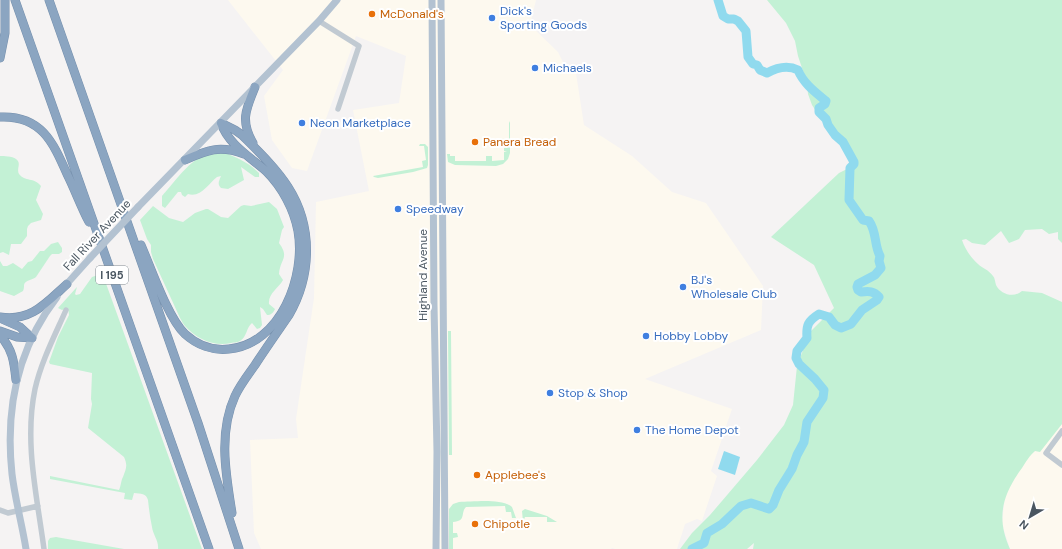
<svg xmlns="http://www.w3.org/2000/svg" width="1062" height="549" font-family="'DM Sans',sans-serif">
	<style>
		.commercial { fill: #fdf9ef }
		.green { fill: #c3f1d5 }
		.water { fill: #90daee }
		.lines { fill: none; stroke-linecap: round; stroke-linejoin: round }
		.river { stroke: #90daee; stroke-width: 9 }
		.highway-casing { stroke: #7690ad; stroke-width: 9 }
		.minor { stroke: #c1cad2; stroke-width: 5.5 }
		.major { stroke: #b3c2d1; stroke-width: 7 }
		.highway { stroke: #8ba5c1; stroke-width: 8 }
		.major-bridge { stroke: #b3c2d1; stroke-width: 7 }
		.food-dot { fill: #e8710a; stroke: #fff; stroke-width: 1.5 }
		.shop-dot { fill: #3f7fe0; stroke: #fff; stroke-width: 1.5 }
		.labels { text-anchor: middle; stroke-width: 4; stroke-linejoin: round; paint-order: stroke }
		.shield { fill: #fff; stroke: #808990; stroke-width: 1 }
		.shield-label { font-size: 11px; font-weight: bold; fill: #4a5661 }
		.shop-label { font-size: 12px; fill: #366cbe; stroke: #fff; text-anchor: start }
		.food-label { font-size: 12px; fill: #c56008; stroke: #fff; text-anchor: start }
		.street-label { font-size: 12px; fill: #4a5661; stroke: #fff }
	</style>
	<rect width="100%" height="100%" fill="#f5f3f3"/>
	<path class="commercial" d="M228,0H536L530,25L558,52L564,64L576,73L584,125L632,156L672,192L706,203L763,286L761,330L645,379L732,409L711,471L717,476L702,521L697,519L685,524L677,549H615L612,548L611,549H261L254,533L250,440L298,438L296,419L314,298L316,202L369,191L353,110L399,103L406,56L356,36L307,171L292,168L272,140L264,96L283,70Z
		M1062,424V549H1010L1002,524L1005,496L1015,477L1030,455L1035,451H1040Z"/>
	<path class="green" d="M767,0H1062V243L1058,239V232L1049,234L1042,229L1025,230L1019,239L1009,243L1001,231L985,245L972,243L966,239L962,240C965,249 971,258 978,264C982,268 989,270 993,276C995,278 995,282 996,285C1001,295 1014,298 1022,291L1042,293L1062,302V424L1040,452L1035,451C1029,456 1026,462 1022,468C1002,495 996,518 1010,549H753L754,543L747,549H680L692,533L710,515L757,460L784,425L793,405L797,366L810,332L834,308L814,265L771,237L839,173L853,166L849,157L848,147L845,139L822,120L812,105L808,94L807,83L798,56L795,41L786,23Z
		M509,121L510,123V153L508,159L503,164L496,166L455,165L448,162L447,154H450V156H455V161H486V156H492V161L504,160V152H507L504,151V148H506L504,146H509Z
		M420,144H425L428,147V165L427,168L413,172L378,178L374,177L373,176L423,167L422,161L426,160L424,146H419Z
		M224,152C237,158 248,162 259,173V177H255L241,167L244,180L228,189L221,188C217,184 219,181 221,176L217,177C209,183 201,198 188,194L185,197L182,195L181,192H178L165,208L162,206V196C172,185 186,165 199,158C207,155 215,154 224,152Z
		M0,156C4,156 12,156 16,159C22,163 16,169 19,174C25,182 34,177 41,186L36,200L43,214L41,220L31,223L28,226L27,229V236L21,244H11L9,255L3,252L0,253Z
		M269,202L277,209L284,227L282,230L279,243C290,258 280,259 279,274L283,280C279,288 268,293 269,304L275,309C273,313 271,315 267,315L263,309L260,307L262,325L260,328L257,329L252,323C246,328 247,337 240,341C237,343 234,342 231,343C215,347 196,339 185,326C183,324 182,321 180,318L153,259L151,252V245L147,239L140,220L153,206L169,218L183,222L195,213L206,209H208L221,217L228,218L241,206L244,205L251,206Z
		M58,242L62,248V252L59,254H52L50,256L36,277C33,280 25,280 24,285C24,287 24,289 23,291L14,296L0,291V261L3,266H7L13,263L22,269L28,262L32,261L40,251H44L51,244Z
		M98,275L103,276L104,278L202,549H158C159,541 153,535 152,527C150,518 149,509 148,500C146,493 141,494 134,493L132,500L124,499L125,493L50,479V476L119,490C121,486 121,480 123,477C126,469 128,466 124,457L88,428L92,404L91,399L92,373L50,364L49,362L58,337L69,315L68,308L62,310L58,308L76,288L77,287L75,294L76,295L80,294L92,277Z
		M448,331H451L452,455H449Z
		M459,502C473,502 501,498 512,507L516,518H512L511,512H506L505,506L466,507C460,513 467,521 453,522V533H457L458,537L453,538V549H449V509L453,504Z
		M525,509L547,516L557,522H547V517H525L523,522L522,511Z
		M56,537L124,549H48V541L50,538Z"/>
	<path class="water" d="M724,451L740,457L735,475L718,469Z"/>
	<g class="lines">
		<path class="river" d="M692,549L704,543L707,533L722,524L741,506L751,503L769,509L773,505L779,490L792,469L797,455L804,442L807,422L823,398L824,390L815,379L799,364L796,358L797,351L807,338C806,325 808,321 819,314L829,317L835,325L841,328L851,324L862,310L877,300L879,297C874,291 869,291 861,292L858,290L857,287L858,284L875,275L881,268L879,261L880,256C874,245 877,232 869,221L863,220L849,200L850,168L854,164V162L843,142L835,135L828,125L826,119L819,112V108L825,104L826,101C815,92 803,83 798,70C788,65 776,68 767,73L760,70L757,65L753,64L748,57L746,31L738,21L734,19H728L723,16L718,0"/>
		<g class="highway-casing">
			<path id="highway" d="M15,0L209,549
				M49,0L198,423L239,549
				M0,58L5,33V0
				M0,117C41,115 53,142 67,174C75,190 81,207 89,222
				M221,123L235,130L242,135C258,151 276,168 288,187C313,226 312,275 289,315C278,331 266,348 255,365C248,375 240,385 235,396C218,433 226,475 232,513
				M253,143C240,121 246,109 255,87
				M185,160C207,150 220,145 244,154
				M141,245C151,268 168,318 185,334C197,345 213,351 229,349C281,344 306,276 298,231C294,209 282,187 266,171C250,157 228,144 221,123
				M0,317C31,322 46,303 67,284
				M2,319L20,327L32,338
				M0,331L17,337L32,338
				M0,335C13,350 14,362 16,380"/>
		</g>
		<path class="minor" d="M319,21L359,46L338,109
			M1062,431L1046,453L1062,465
			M0,510L8,513L38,506
			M44,549C37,496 24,442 35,389C41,362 55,335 66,310"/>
		<path class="major" d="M432,0L434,305L437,452L436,549
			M441,0L445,549
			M138,207L319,21L337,0
			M64,287L90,258
			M26,549C22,524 15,499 12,474C5,409 17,349 57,297"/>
		<use href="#highway" class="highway"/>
		<path class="major-bridge" d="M90,258L138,207"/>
	</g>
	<g class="food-dot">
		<circle cx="372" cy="14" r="4"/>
		<circle cx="475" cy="142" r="4"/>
		<circle cx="477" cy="475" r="4"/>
		<circle cx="475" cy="524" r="4"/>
	</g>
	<g class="shop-dot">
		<circle cx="492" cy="18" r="4"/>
		<circle cx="535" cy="68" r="4"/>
		<circle cx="302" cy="123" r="4"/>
		<circle cx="398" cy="209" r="4"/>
		<circle cx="683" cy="287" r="4"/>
		<circle cx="646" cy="336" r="4"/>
		<circle cx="550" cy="393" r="4"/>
		<circle cx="637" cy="430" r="4"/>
	</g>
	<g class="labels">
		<rect class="shield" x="96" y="266" width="32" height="18" rx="3"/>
		<g class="shield-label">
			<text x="112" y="279">I 195</text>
		</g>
		<g class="shop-label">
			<text x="500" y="15">Dick's<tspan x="500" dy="14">Sporting Goods</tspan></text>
			<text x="543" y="72">Michaels</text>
			<text x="310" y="127">Neon Marketplace</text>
			<text x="406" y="213">Speedway</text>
			<text x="691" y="284">BJ's<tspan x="691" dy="14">Wholesale Club</tspan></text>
			<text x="654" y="340">Hobby Lobby</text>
			<text x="558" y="397">Stop &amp; Shop</text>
			<text x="645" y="434">The Home Depot</text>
		</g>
		<g class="food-label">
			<text x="380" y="18">McDonald's</text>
			<text x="483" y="146">Panera Bread</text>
			<text x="485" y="479">Applebee's</text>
			<text x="483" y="528">Chipotle</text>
		</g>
		<g class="street-label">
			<text transform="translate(97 235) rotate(-47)" y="4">Fall River Avenue</text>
			<text transform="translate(423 275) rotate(-90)" y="4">Highland Avenue</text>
		</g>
	</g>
	<g transform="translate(1030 517) rotate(218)" stroke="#ffffff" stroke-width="3" paint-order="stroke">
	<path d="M0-3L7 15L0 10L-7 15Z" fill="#4a5661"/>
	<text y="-6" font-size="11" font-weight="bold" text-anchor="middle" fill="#4a5661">N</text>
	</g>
</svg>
